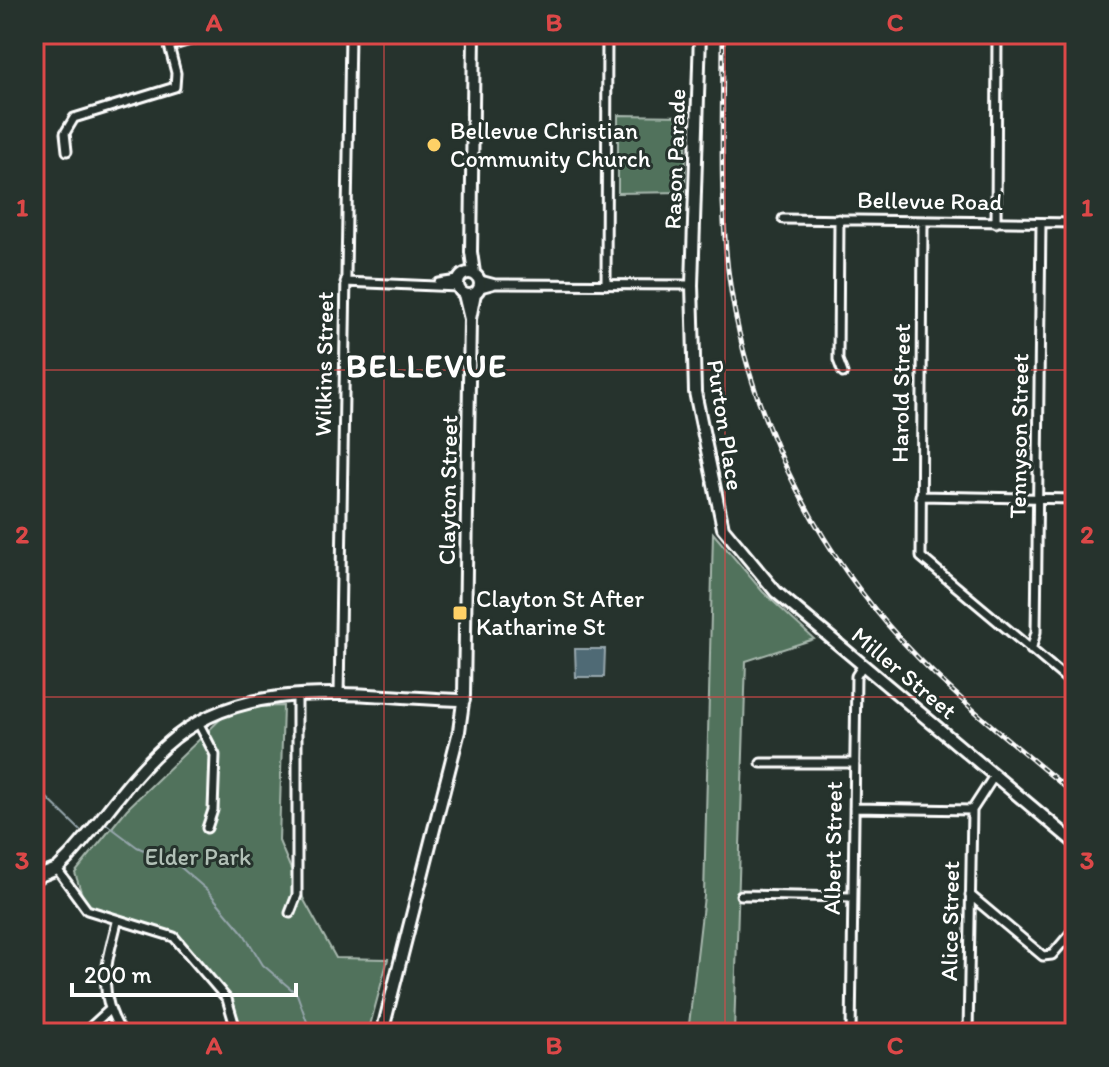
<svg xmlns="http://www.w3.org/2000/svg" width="1109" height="1067" font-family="Itim,sans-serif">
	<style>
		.green { fill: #51725c; stroke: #a8b8ae; stroke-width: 2 }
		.water { fill: #506a75; stroke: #96a6ac; stroke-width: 2 }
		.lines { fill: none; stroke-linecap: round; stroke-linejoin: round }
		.stream { stroke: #96a6ac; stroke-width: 2 }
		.street-casing { stroke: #fff; stroke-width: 13 }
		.secondary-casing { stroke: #fff; stroke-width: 16 }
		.street { stroke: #26332d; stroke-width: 7 }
		.secondary { stroke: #26332d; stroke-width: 10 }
		.rail-casing { stroke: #fff; stroke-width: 5 }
		.rail { stroke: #26332d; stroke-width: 2; stroke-dasharray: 6; stroke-linecap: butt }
		.grid { fill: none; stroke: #dc4848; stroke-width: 2; stroke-opacity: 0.55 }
		.poi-dot { fill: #ffd166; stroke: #26332d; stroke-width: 3 }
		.labels { text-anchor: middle; stroke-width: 6; stroke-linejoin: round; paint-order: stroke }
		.poi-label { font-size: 24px; fill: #fff; stroke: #26332d; text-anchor: start }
		.street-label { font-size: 24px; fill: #fff; stroke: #26332d }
		.park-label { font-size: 24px; fill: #b1c0b6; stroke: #26332d }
		.district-label { font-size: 32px; font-weight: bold; letter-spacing: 2px; fill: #fff; stroke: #26332d }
		.neatline { fill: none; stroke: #dc4848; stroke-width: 3 }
		.grid-label { font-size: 26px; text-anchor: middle; font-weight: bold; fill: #dc4848 }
	</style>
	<rect width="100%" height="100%" fill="#26332d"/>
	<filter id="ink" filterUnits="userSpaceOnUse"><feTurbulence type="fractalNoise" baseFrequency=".0125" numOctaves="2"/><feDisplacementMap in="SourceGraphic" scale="16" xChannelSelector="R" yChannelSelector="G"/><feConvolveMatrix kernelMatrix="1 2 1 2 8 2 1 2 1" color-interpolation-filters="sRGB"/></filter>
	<g filter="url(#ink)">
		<path class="green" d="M618,115L687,116L685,192L618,193Z
			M713,533L763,592L814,639L746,661L734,1033H688L704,896Z
			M283,706L279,841L304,900L336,958L388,959L368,1033H236L227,999L174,937L87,910L75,873L127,809L232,708Z"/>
		<path class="water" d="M575,649H605L604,677H576Z"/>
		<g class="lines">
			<path class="stream" d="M34,795L43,794L80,830
				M105,823L137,847L178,865L207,890L244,934L263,965L297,994L311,1033"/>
			<g class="street-casing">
				<path id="street" d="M170,46L211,34
					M67,151L65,133L74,118L175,87L176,73L166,34
					M783,219L1075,223
					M839,219L838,360L843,373
					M923,221L921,557L1075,686
					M996,223L997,34
					M480,280L495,284L692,285
					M345,282L458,287
					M439,283L458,280
					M606,285L607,34
					M480,288L495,284
					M920,496L1075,499
					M1031,650L1036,632L1041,223
					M339,695L350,34
					M199,724L215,755L213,810L207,828
					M761,763H855
					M854,808L972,810
					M57,869L87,910L174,937L227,999L237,1033
					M741,895L852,897
					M970,895L1043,956L1052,955L1075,928
					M290,913L297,895V696
					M117,922C106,967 96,992 122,1033
					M84,1033L108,1011
					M851,1033L856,676L863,665
					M968,1033L972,810L994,776"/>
			</g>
			<g class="secondary-casing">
				<path id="secondary" d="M700,34L692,285L695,392L723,528L776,592L1075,843
					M458 284a11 11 0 1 1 22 0a11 11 0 1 1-22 0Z
					M474,273L471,252L474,34
					M470,319L475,293
					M34,878L57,869L69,857C102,821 128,779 165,746C246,672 366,698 464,700
					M382,1033L459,731L464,695L470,319L464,294"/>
			</g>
			<use href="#street" class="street"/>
			<use href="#secondary" class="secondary"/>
			<g class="rail-casing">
				<path id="rail" d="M723,34C723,112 719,192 728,270C745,407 810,541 903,642C955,698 1016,746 1075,795"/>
			</g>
			<use href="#rail" class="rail"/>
		</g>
	</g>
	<path class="grid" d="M384,34V1033M725,34V1033M34,370H1075M34,697H1075"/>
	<g class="poi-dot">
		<circle cx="434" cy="145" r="8"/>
		<rect x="452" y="605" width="16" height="16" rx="4"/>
	</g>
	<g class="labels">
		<g class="poi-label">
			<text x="450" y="139">Bellevue Christian<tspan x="450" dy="28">Community Church</tspan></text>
			<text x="476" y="607">Clayton St After<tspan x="476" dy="28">Katharine St</tspan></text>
		</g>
		<g class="street-label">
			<text transform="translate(675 159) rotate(-88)" y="8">Rason Parade</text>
			<text transform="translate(930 201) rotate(1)" y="8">Bellevue Road</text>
			<text transform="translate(324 364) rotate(-89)" y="8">Wilkins Street</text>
			<text transform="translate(901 393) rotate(-89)" y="8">Harold Street</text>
			<text transform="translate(725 425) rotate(81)" y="8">Purton Place</text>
			<text transform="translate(1019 436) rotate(-89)" y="8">Tennyson Street</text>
			<text transform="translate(448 490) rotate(-89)" y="8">Clayton Street</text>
			<text transform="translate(904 673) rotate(40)" y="8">Miller Street</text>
			<text transform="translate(833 848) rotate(-89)" y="8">Albert Street</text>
			<text transform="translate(950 921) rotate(-89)" y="8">Alice Street</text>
		</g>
		<g class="park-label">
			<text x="198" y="865">Elder Park</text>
		</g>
		<g class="district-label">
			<text x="427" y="377">BELLEVUE</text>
		</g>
	</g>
	<rect width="1109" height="1067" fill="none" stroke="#26332d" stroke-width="88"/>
	<path d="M72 983v12h224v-12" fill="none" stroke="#ffffff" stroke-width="4"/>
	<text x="84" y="983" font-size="24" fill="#ffffff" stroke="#26332d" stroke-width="6" paint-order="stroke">200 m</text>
	<rect x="44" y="44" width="1021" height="979" class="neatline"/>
	<g class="grid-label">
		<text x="214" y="31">A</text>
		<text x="554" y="31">B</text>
		<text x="895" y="31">C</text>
		<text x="22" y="216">1</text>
		<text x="1087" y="216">1</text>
		<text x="22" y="543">2</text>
		<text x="1087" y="543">2</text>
		<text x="22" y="869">3</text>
		<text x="1087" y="869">3</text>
		<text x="214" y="1054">A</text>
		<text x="554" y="1054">B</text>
		<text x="895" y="1054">C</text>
	</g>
</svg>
